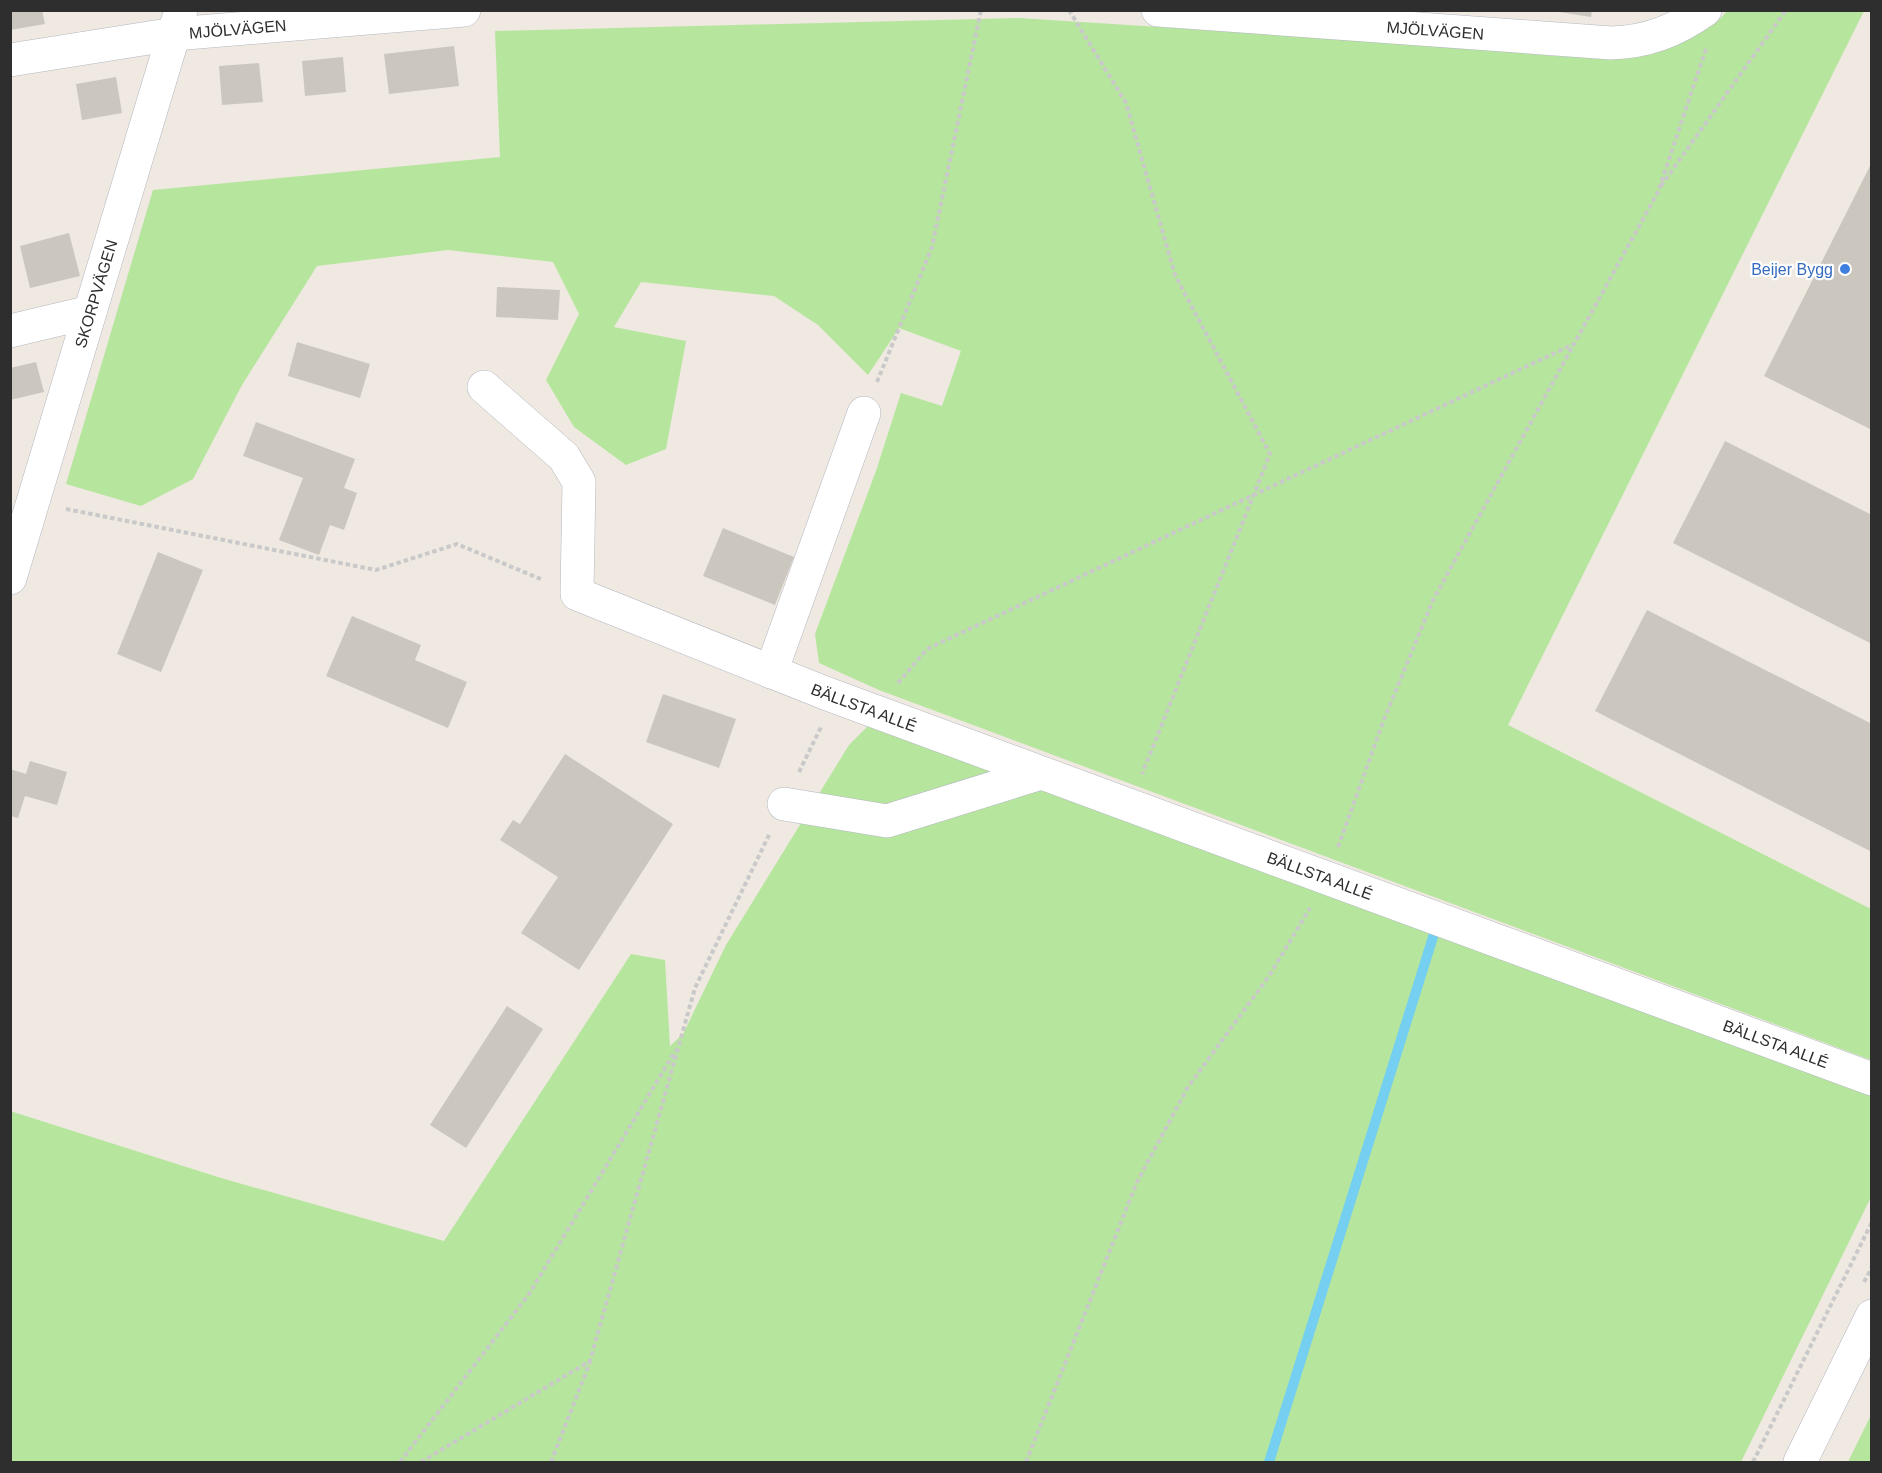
<svg xmlns="http://www.w3.org/2000/svg" width="1882" height="1473" font-family="Arial,sans-serif">
<style>
.green{fill:#b6e59e}
.lines{fill:none;stroke-linecap:round;stroke-linejoin:round}
.stream{stroke:#75cff0;stroke-width:10}
.building{fill:#cbc7bf}
.minor-casing{stroke:#b4b7c1;stroke-width:34}
.path{stroke:#c9c9c9;stroke-width:4;stroke-dasharray:4.5 3;stroke-linecap:butt}
.minor{stroke:#fff;stroke-width:33}
.shop-dot{fill:#3f7fe0;stroke:#fff;stroke-width:2}
.labels{text-anchor:middle;stroke-width:4.5;stroke-linejoin:round;paint-order:stroke}
.street-label{font-size:16px;fill:#2e2e2e;stroke:#fff}
.shop-label{font-size:16px;fill:#366cbe;stroke:#fff;text-anchor:end}
</style>
<rect width="100%" height="100%" fill="#efe9e1"/>
<g class="green">
<path d="M1727 11H1864L1508 725 1871 909V1060L879 690 819 663 815 634 876 471 901 393 942 406 961 351 899 328 868 375 818 325 774 296 641 282 614 327 686 341 666 449 626 465 574 427 546 380 579 314 553 262 448 250 317 266 242 385 193 479 141 506 66 484 153 190 500 157 495 31 1019 18 1442 45 1555 56 1623 58 1682 43 1717 22Z"/>
<path d="M871 723 911 729 1871 1096V1197L1741 1462H11L10 1111 221 1178 444 1241 631 954 665 960 670 1046 683 1034 726 945 849 745Z"/>
<path d="M1871 1415V1462H1848Z"/>
</g>
<g class="lines">
<path class="stream" d="M1269 1462 1438 921"/>
</g>
<g class="building">
<path d="M10 10H42L45 24 10 30Z"/>
<path d="M1546 10H1592L1591 17Z"/>
<path d="M454 46 459 86 389 94 384 54Z"/>
<path d="M343 57 346 92 305 96 302 61Z"/>
<path d="M259 63 263 102 222 105 219 66Z"/>
<path d="M116 77 122 113 82 120 76 84Z"/>
<path d="M1872 162V430L1764 376Z"/>
<path d="M69 233 80 276 30 288 20 246Z"/>
<path d="M497 287 560 290 558 320 496 317Z"/>
<path d="M297 342 370 364 360 398 288 376Z"/>
<path d="M36 362 44 392 10 400V368Z"/>
<path d="M256 422 355 459 344 488 357 493 344 530 330 525 319 555 279 540 303 478 243 456Z"/>
<path d="M1725 441 1872 515V644L1673 543Z"/>
<path d="M723 528 794 557 775 605 703 576Z"/>
<path d="M158 552 203 570 161 672 117 654Z"/>
<path d="M1647 610 1872 724V852L1595 711Z"/>
<path d="M352 616 421 645 415 660 467 682 448 728 326 676Z"/>
<path d="M663 694 736 719 719 768 646 742Z"/>
<path d="M565 754 673 824 579 970 521 933 558 877 500 840 513 820 520 824Z"/>
<path d="M30 761 67 772 57 805 25 796 18 818 10 816V769L26 774Z"/>
<path d="M507 1006 543 1029 466 1148 430 1125Z"/>
</g>
<g class="lines">
<defs>
<g id="minor">
<path id="s1" d="M1158 10 1611 43C1647 42 1675 31 1705 10"/>
<path id="s2" d="M10 60 174 34 464 10"/>
<path d="M10 331 90 312"/>
<path id="s3" d="M484 387 564 457 579 482 577 594 825 693 1872 1079"/>
<path id="s4" d="M10 578 181 10"/>
<path d="M771 672 864 413"/>
<path d="M784 804 887 821 1041 773"/>
<path d="M1800 1462 1872 1316"/>
</g>
</defs>
<use href="#minor" class="minor-casing"/>
<g class="path">
<path d="M1069 10 1126 103 1175 275 1270 454 1142 774"/>
<path d="M1661 186 1786 10"/>
<path d="M877 382 932 247 981 10"/>
<path d="M66 509 376 570 457 544 543 580"/>
<path d="M898 683 927 649 1574 344 1658 192 1706 49"/>
<path d="M799 772 821 727"/>
<path d="M1338 847 1383 722 1433 600 1574 344"/>
<path d="M1864 1282 1872 1267"/>
<path d="M400 1462 529 1294 676 1050"/>
<path d="M421 1462 590 1361 695 988 770 833"/>
<path d="M551 1462 590 1362"/>
<path d="M1026 1462 1137 1182 1188 1087 1269 976 1310 908"/>
<path d="M1753 1462 1872 1222"/>
</g>
<use href="#minor" class="minor"/>
</g>
<circle class="shop-dot" cx="1845" cy="269" r="6"/>
<g class="labels">
<g class="street-label">
<text dy="6" stroke="none"><textPath href="#s2" startOffset="230">MJÖLVÄGEN</textPath></text>
<text dy="6" stroke="none"><textPath href="#s1" startOffset="278">MJÖLVÄGEN</textPath></text>
<text dy="6" stroke="none"><textPath href="#s4" startOffset="297">SKORPVÄGEN</textPath></text>
<text dy="6" stroke="none"><textPath href="#s3" startOffset="556">BÄLLSTA ALLÉ</textPath></text>
<text dy="6" stroke="none"><textPath href="#s3" startOffset="1042">BÄLLSTA ALLÉ</textPath></text>
<text dy="6" stroke="none"><textPath href="#s3" startOffset="1528">BÄLLSTA ALLÉ</textPath></text>
</g>
<g class="shop-label">
<text x="1833" y="275">Beijer Bygg</text>
</g>
</g>
<rect width="1882" height="1473" fill="none" stroke="#2e2e2e" stroke-width="24"/>
</svg>
